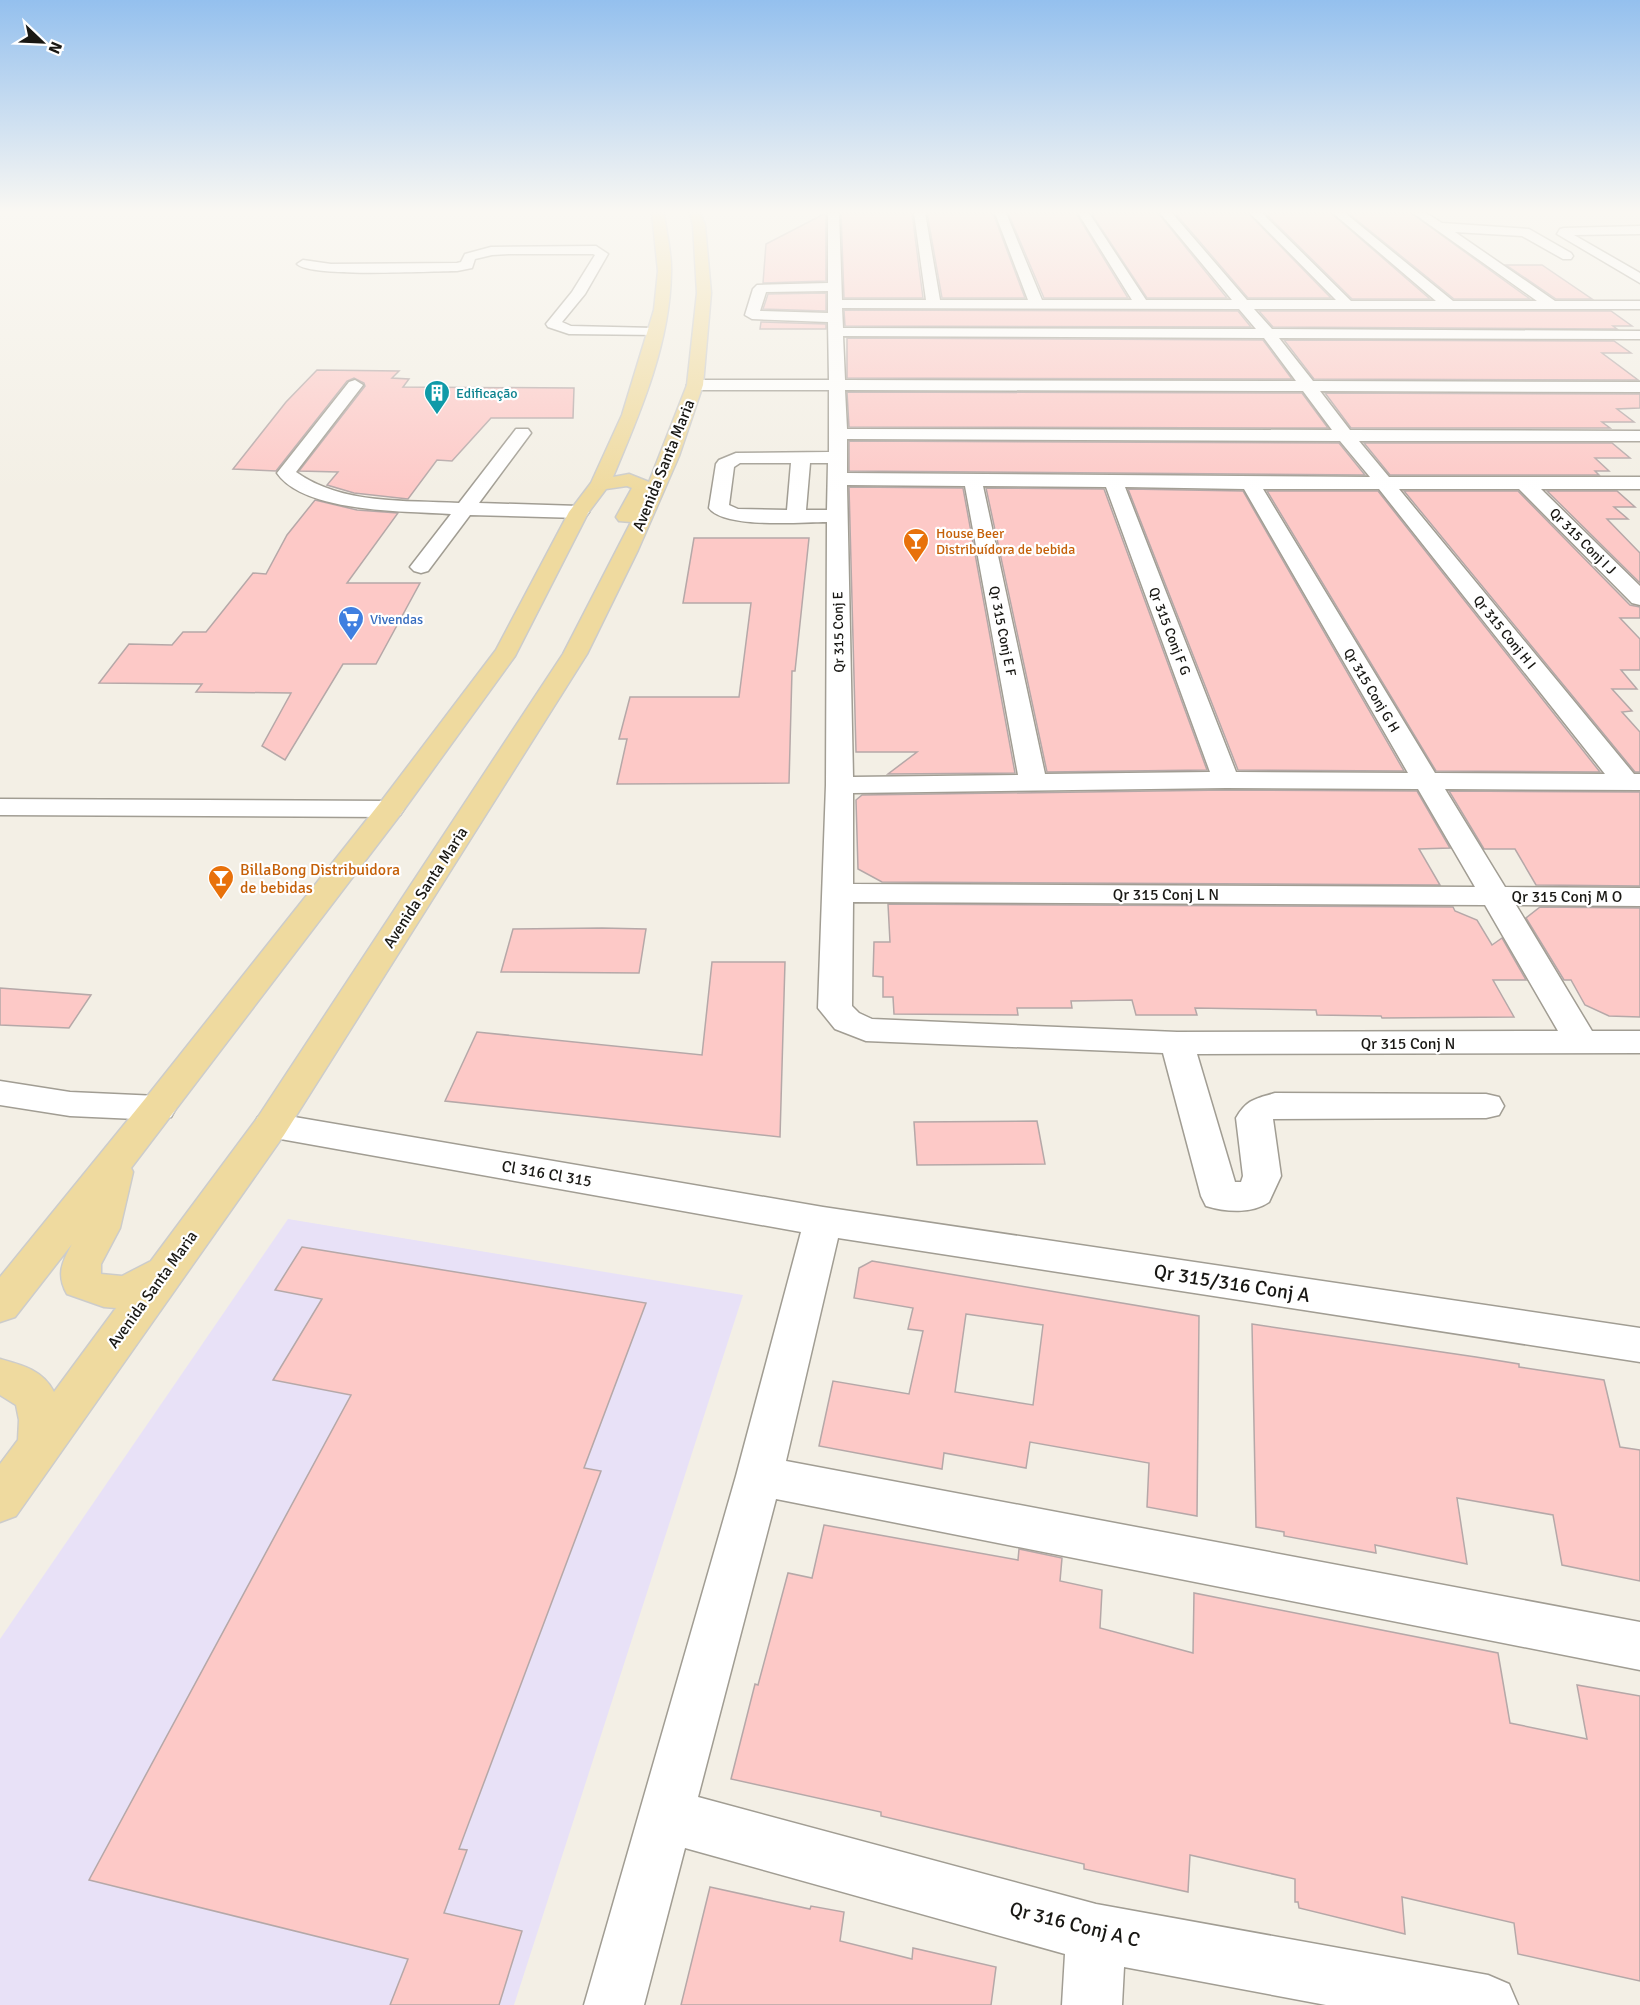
<svg xmlns="http://www.w3.org/2000/svg" width="1640" height="2005" font-family="Signika,sans-serif">
<style>
.education{fill:#e8e1f7}
.building{fill:#fdc9c7;stroke:#b5a8a8;stroke-width:1.5;fill-rule:evenodd}
.lines{fill:none;stroke-linecap:round;stroke-linejoin:round}
.minor-casing{stroke:#a19d93;stroke-width:3}
.major-casing{stroke:#cccccb;stroke-width:3}
.minor{fill:#fff;fill-rule:evenodd}
.major{fill:#efda9f;fill-rule:evenodd}
.labels{text-anchor:middle;stroke-width:4.5;stroke-linejoin:round;paint-order:stroke}
.far-culture-label{font-size:14px;fill:#0d838f;stroke:#fff;text-anchor:start}
.far-food-label{font-size:14px;fill:#c56008;stroke:#fff;text-anchor:start}
.far-street-label{font-size:14px;fill:#191814;stroke:#fff}
.far-shop-label{font-size:14px;fill:#366cbe;stroke:#fff;text-anchor:start}
.street-label{font-size:16px;fill:#191814;stroke:#fff}
.food-label{font-size:16px;fill:#c56008;stroke:#fff;text-anchor:start}
.near-street-label{font-size:20px;fill:#191814;stroke:#fff}
</style>
<rect width="100%" height="100%" fill="#f3efe5"/>
<path class="education" d="M288 1219 743 1295 514 2005H0V1639Z"/>
<g class="building">
<path d="M826 213V281L763 283 766 244Z"/>
<path d="M841 213H912L923 298H844Z"/>
<path d="M927 213H993L1025 298H942Z"/>
<path d="M1008 213H1076L1128 298H1044Z"/>
<path d="M1091 213H1158L1227 298H1147Z"/>
<path d="M1175 213H1248L1331 298H1248Z"/>
<path d="M1265 213H1331L1430 299H1352Z"/>
<path d="M1348 213H1411L1530 299H1454Z"/>
<path d="M1506 265H1542L1592 299H1556Z"/>
<path d="M826 293V311L763 309 768 294Z"/>
<path d="M844 310 1238 311 1251 327 845 326Z"/>
<path d="M1259 311H1611L1632 326H1613L1617 329 1273 327Z"/>
<path d="M761 322 826 324V329H760Z"/>
<path d="M847 338 1263 340 1292 379 847 378Z"/>
<path d="M1284 340 1614 341 1631 353H1602L1638 380 1314 379Z"/>
<path d="M317 370 399 371 392 378 409 379 403 387 574 388 573 418H491L452 461 437 460 408 499 354 493 327 485 338 472 299 471 365 386 364 383 354 378 347 381 276 471 233 469 286 402Z"/>
<path d="M847 392 1302 393 1328 428 849 427Z"/>
<path d="M1325 393 1640 394V408L1617 409 1634 422H1602L1610 428H1351Z"/>
<path d="M849 441 1339 443 1365 475 849 471Z"/>
<path d="M1364 443H1612L1630 458H1595L1609 471H1595L1599 475H1390Z"/>
<path d="M849 487 963 488 1015 773 888 774 917 752H856Z"/>
<path d="M986 488 1104 489 1207 770 1047 772Z"/>
<path d="M1128 489 1243 491 1404 771 1238 770Z"/>
<path d="M1267 491H1378L1600 772 1436 771Z"/>
<path d="M1404 491H1518L1630 605 1640 607V618H1620L1640 639V670H1621L1637 689H1612L1632 711 1622 712 1640 732V772H1635Z"/>
<path d="M1547 491H1617L1635 507H1614L1628 519H1607L1640 553V583Z"/>
<path d="M315 500 357 510 398 513 347 583H420L376 664H343L285 760 262 746 291 693 196 692 202 684 99 683 129 644 172 645 183 632H206L253 573 266 574 287 535Z"/>
<path d="M694 538H809L795 671H792L789 783 617 784 627 739H619L630 697H739L751 603H683Z"/>
<path d="M1226 790 1417 791 1450 848 1419 849 1440 885 882 882 858 869 856 800 862 795Z"/>
<path d="M1449 791 1640 792V886L1536 885 1515 849H1484Z"/>
<path d="M888 904 1453 907 1455 911 1477 920 1492 945 1502 938 1526 980H1493L1514 1017 1382 1018 1381 1016 1317 1015 1316 1010 1195 1008 1197 1015H1136L1132 1000 1071 1001 1072 1008H1017L1018 1015 894 1014 893 997H883V977L873 976 874 942H890Z"/>
<path d="M1540 907 1640 908V1017L1609 1016 1585 1005 1571 980H1564L1526 918Z"/>
<path d="M513 929 602 928 646 929 639 973 501 972Z"/>
<path d="M712 962H785L780 1137 445 1101 477 1032 702 1055Z"/>
<path d="M0 988 91 995 69 1028 0 1025Z"/>
<path d="M1037 1121 1045 1164 917 1165 914 1122Z"/>
<path d="M302 1247 646 1303 584 1468 601 1471 459 1849 467 1850 444 1913 522 1931 499 2005H390L408 1959 89 1880 351 1395 273 1380 322 1299 275 1290Z"/>
<path d="M872 1261 1199 1316 1197 1516 1147 1507 1149 1463 1030 1442 1026 1468 944 1453 942 1469 819 1446 833 1381 909 1394 923 1331 908 1329 913 1308 854 1298 859 1268ZM966 1314 1043 1325 1033 1405 955 1392Z"/>
<path d="M1252 1324 1476 1357 1519 1364V1367L1604 1380 1620 1447 1640 1450V1581L1562 1565 1553 1515 1457 1498 1467 1564 1375 1545 1376 1553 1284 1536V1532L1256 1527Z"/>
<path d="M824 1525 1018 1560 1019 1549 1062 1558 1060 1581 1102 1590 1100 1628 1193 1653 1194 1593 1498 1653 1510 1723 1587 1739 1577 1685 1640 1696V1981L1518 1954 1514 1923 1402 1897 1405 1934 1299 1908 1298 1902H1295V1879L1255 1870 1190 1855 1188 1892 1084 1869V1864L881 1816V1812L731 1779 755 1684 758 1685 788 1573 812 1578Z"/>
<path d="M710 1887 810 1909 811 1906 844 1912 840 1941 912 1959 913 1948 996 1967 991 2005H681Z"/>
</g>
<g class="lines">
<defs>
<g id="minor">
<path d="M828 213H839L842 300H926L914 213H925L940 300H1028L995 213H1006L1042 300H1132L1078 213H1089L1146 300H1232L1160 213H1172L1247 300H1336L1250 213H1262L1351 301H1436L1333 213H1345L1453 301H1537L1413 213H1426L1442 223 1529 229 1571 253 1573 256 1571 259H1563L1522 236 1455 232 1555 301H1640V309H1254L1272 329 1640 331V339L1279 338 1313 381 1640 382V392L1320 391 1350 430 1640 431V441H1359L1389 477H1640V489H1541L1640 586V605L1632 603 1519 489H1399L1634 774H1640V790L1445 789 1505 887 1640 888V906L1516 905 1592 1031H1640V1053L1197 1054 1235 1182H1241L1243 1176 1236 1118C1247 1099 1255 1099 1275 1093L1486 1094 1499 1097 1504 1106 1499 1115 1486 1118 1273 1119 1281 1176 1269 1202C1252 1214 1226 1212 1206 1206L1201 1196 1163 1053 866 1041 835 1029 818 1008 826 785 827 522C802 522 724 529 709 508L716 464 719 460 736 453 829 452V390H695L687 385 695 380H829L828 322 752 319 745 315 753 289 757 285 828 283ZM828 291V313L760 311 766 292ZM842 308 1239 309 1256 329 843 328ZM843 336 1264 338 1296 381 845 380ZM845 390 1303 391 1332 430 847 429ZM847 439 1340 441 1370 477 847 473ZM740 463H791L787 510 738 509 729 505 734 467ZM810 463H828L827 510H806ZM847 485 965 486 1018 775 853 777ZM983 486 1106 487 1210 772 1045 774ZM1125 487 1244 489 1408 773 1236 772ZM1263 489H1379L1605 774 1435 773ZM1226 788 1418 789 1475 887 853 884V793ZM853 902 1485 905 1558 1031 1177 1032 872 1019 859 1013 852 1006Z"/>
<path d="M1640 226V234L1574 235 1640 273V283L1557 234 1560 229 1564 228Z"/>
<path d="M596 246 608 254 585 294 562 322 571 326 655 328 660 329 662 332 660 335 569 334 548 327 546 324 572 292 595 255 593 254H509L492 255 475 259 472 268 457 271C431 271 311 278 297 264L303 260 331 264 457 263 461 262 465 254 491 247Z"/>
<path d="M355 380 363 385 296 472C342 505 405 500 459 503L516 429H528L531 433 479 503 579 506 586 508 589 512 586 516 579 518 470 515 428 571 421 573 414 571 410 567 451 514C406 511 304 513 277 473L349 382Z"/>
<path d="M0 799 390 801 400 803 404 809 400 815 390 817 0 815Z"/>
<path d="M0 1081 70 1092 158 1096 171 1099 176 1108 171 1117 158 1120 70 1116 0 1105Z"/>
<path d="M271 1113 823 1207 1640 1328V1362L838 1238 786 1461 1640 1622V1670L776 1499 698 1797 1096 1904 1488 1975 1509 1984 1518 2005H1326L1124 1967 1122 2005H1062L1065 1954 685 1848 644 2005H584L736 1476 801 1232 258 1135 253 1126 258 1117Z"/>
</g>
<path id="major" d="M652 213H664C666 232 672 253 671 273 670 344 640 413 613 477L629 474 649 482 687 385 697 293 693 225 690 213H700L705 225 711 293 703 385 679 456 638 550 587 654 284 1135 16 1516 0 1522V1464L18 1440 19 1420 16 1405 0 1395V1359C22 1365 43 1370 54 1392L116 1308 104 1307 67 1294C56 1275 62 1262 72 1244L15 1317 0 1322V1277L145 1099 380 803 496 650 569 512 591 483 622 415 654 310 658 271ZM627 486 632 488 616 517 619 521 631 522 563 654 258 1117 151 1261 122 1276 101 1274V1264L120 1228 133 1172 131 1168 400 815 515 656 588 513 606 489Z"/>
</defs>
<use href="#minor" class="minor-casing"/>
<use href="#major" class="major-casing"/>
<use href="#minor" class="minor"/>
<use href="#major" class="major"/>
</g>
<linearGradient id="sky" x2="0" y2="1"><stop stop-color="#94c0ee"/><stop offset="0.43" stop-color="#faf8f3"/><stop offset="1" stop-color="#faf8f3" stop-opacity="0"/></linearGradient>
<rect width="1640" height="493" fill="url(#sky)"/>
<defs>
<symbol id="building-pin" viewBox="-11 -11 22 30"><path d="M0 17L-7.5 6A9.5 9.5 0 1 1 7.5 6Z" fill="#0f9aa8" stroke="#fff"/><path d="M-4-6H4V6H1V3H-1V6H-4ZM-2.5-4.3h1.7v1.8h-1.7ZM.8-4.3h1.7v1.8H.8ZM-2.5-1h1.7V.8h-1.7ZM.8-1h1.7V.8H.8Z" fill="#fff"/></symbol>
<symbol id="bar-pin" viewBox="-11 -11 22 30"><path d="M0 17L-7.5 6A9.5 9.5 0 1 1 7.5 6Z" fill="#e8710a" stroke="#fff"/><path d="M-6-5H6L.8 .8V4.5H3.5V6h-7V4.5H-.8V.8Z" fill="#fff"/></symbol>
<symbol id="supermarket-pin" viewBox="-11 -11 22 30"><path d="M0 17L-7.5 6A9.5 9.5 0 1 1 7.5 6Z" fill="#3f7fe0" stroke="#fff"/><path d="M-6-5.5h2.5l.6 2H6L4.5 2H-2.5L-4.4-4H-6ZM-1.5 3.2a1.3 1.3 0 1 0 .1 0ZM3 3.2a1.3 1.3 0 1 0 .1 0Z" fill="#fff"/></symbol>
</defs>
<g fill-rule="evenodd">
<use href="#building-pin" x="422" y="378" width="30" height="40"/>
<use href="#bar-pin" x="901" y="526" width="30" height="40"/>
<use href="#supermarket-pin" x="336" y="604" width="30" height="40"/>
<use href="#bar-pin" x="206" y="863" width="30" height="40"/>
</g>
<g class="labels">
<g class="far-culture-label">
<text x="456" y="398">Edificação</text>
</g>
<g class="far-food-label">
<text x="936" y="538">House Beer<tspan x="936" dy="16">Distribuídora de bebida</tspan></text>
</g>
<g class="far-street-label">
<text transform="translate(1583 541) rotate(45)" y="5">Qr 315 Conj I J</text>
<text transform="translate(1003 631) rotate(79)" y="5">Qr 315 Conj E F</text>
<text transform="translate(1170 631) rotate(69)" y="5">Qr 315 Conj F G</text>
<text transform="translate(838 632) rotate(-91)" y="5">Qr 315 Conj E</text>
<text transform="translate(1505 632) rotate(51)" y="5">Qr 315 Conj H I</text>
<text transform="translate(1372 690) rotate(59)" y="5">Qr 315 Conj G H</text>
</g>
<g class="far-shop-label">
<text x="370" y="624">Vivendas</text>
</g>
<g class="street-label">
<text transform="translate(663 465) rotate(-68)" y="6">Avenida Santa Maria</text>
<text transform="translate(425 887) rotate(-57)" y="6">Avenida Santa Maria</text>
<text x="1166" y="900">Qr 315 Conj L N</text>
<text x="1567" y="902">Qr 315 Conj M O</text>
<text x="1408" y="1049">Qr 315 Conj N</text>
<text transform="translate(547 1173) rotate(10)" y="6">Cl 316 Cl 315</text>
<text transform="translate(152 1289) rotate(-54)" y="6">Avenida Santa Maria</text>
</g>
<g class="food-label">
<text x="240" y="875">BillaBong Distribuidora<tspan x="240" dy="18">de bebidas</tspan></text>
</g>
<g class="near-street-label">
<text transform="translate(1232 1283) rotate(9)" y="7">Qr 315/316 Conj A</text>
<text transform="translate(1075 1924) rotate(14)" y="7">Qr 316 Conj A C</text>
</g>
</g>
<g transform="translate(42 42) rotate(113)" stroke="#ffffff" stroke-width="4.5" paint-order="stroke">
<path d="M0-4.5L10 22L0 15L-10 22Z" fill="#191814"/>
<text y="-9" font-size="16" font-weight="bold" text-anchor="middle" fill="#191814">N</text>
</g>
</svg>
